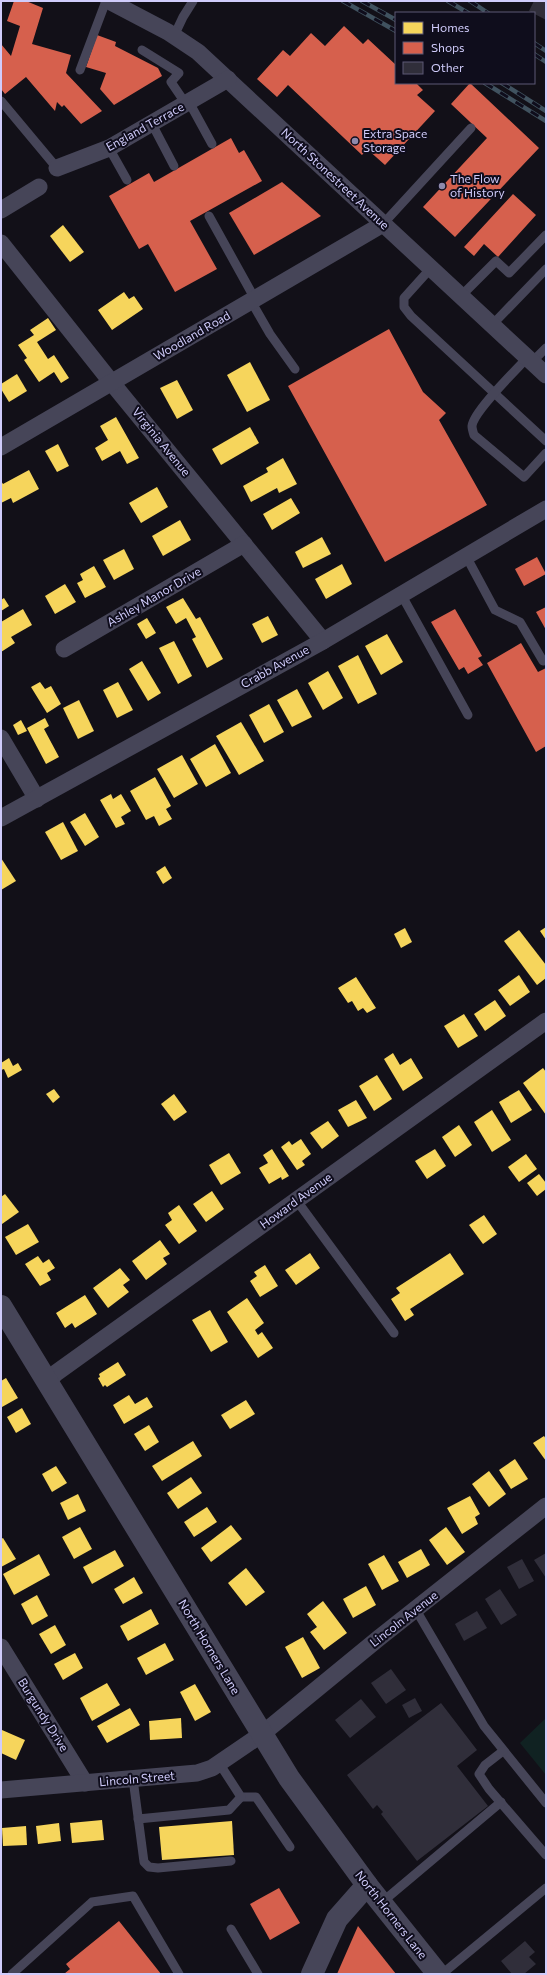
<svg xmlns="http://www.w3.org/2000/svg" width="547" height="1975" font-family="Commissioner,sans-serif">
<style>
.green{fill:#102222}
.homes{fill:#f6d55c}
.shops{fill:#d6604d}
.building{fill:#302e3a}
.lines{fill:none;stroke-linecap:round;stroke-linejoin:round}
.service{stroke:#464558;stroke-width:9}
.minor{stroke:#464558;stroke-width:17}
.tertiary{stroke:#464558;stroke-width:22}
.rail-casing{stroke:#40525f;stroke-width:4.5}
.rail{stroke:#0f0d1c;stroke-width:3;stroke-dasharray:9;stroke-linecap:butt}
.poi-dot{fill:#8e8aac;stroke:#0f0d1c;stroke-width:1.5}
.labels{text-anchor:middle;stroke-width:4;stroke-linejoin:round;paint-order:stroke}
.street-label{font-size:12px;fill:#d0ccfb;stroke:#0f0d1c}
.poi-label{font-size:12px;fill:#d0ccfb;stroke:#0f0d1c;text-anchor:start}
</style>
<rect width="100%" height="100%" fill="#121018"/>
<path class="green" d="M546 1718V1775L520 1743Z"/>
<g class="homes">
<path d="M63 225 84 252 70 262 50 236Z"/>
<path d="M124 292 129 299 134 296 143 309 112 330 98 310Z"/>
<path d="M48 318 56 330 37 342 48 359 54 355 69 378 61 383 54 372 39 382 24 360 27 358 18 345 34 335 30 330Z"/>
<path d="M250 362 270 400 247 412 227 375Z"/>
<path d="M17 374 27 391 9 402 1 389V384Z"/>
<path d="M177 380 193 410 177 419 160 388Z"/>
<path d="M116 417 139 458 127 464 120 451 102 461 95 448 108 440 100 426Z"/>
<path d="M250 427 259 443 221 465 212 449Z"/>
<path d="M58 444 69 466 57 472 45 451Z"/>
<path d="M283 458 297 484 279 493 277 488 251 502 243 486 268 472 266 468Z"/>
<path d="M29 470 39 489 13 503 11 498 1 503V481L3 484Z"/>
<path d="M157 487 168 507 141 523 129 503Z"/>
<path d="M291 498 300 513 272 530 263 514Z"/>
<path d="M180 520 191 540 163 556 152 536Z"/>
<path d="M322 537 331 554 303 568 295 552Z"/>
<path d="M124 549 134 569 114 580 103 560Z"/>
<path d="M342 564 352 584 326 599 315 579Z"/>
<path d="M94 566 106 587 85 598 77 583 83 580 80 574Z"/>
<path d="M65 584 76 602 55 614 45 596Z"/>
<path d="M4 598 9 606 1 611V600Z"/>
<path d="M183 598 196 619 200 617 223 659 207 668 192 639 196 637 186 618 176 624 166 607Z"/>
<path d="M23 609 32 625 11 637 15 643 1 652V622Z"/>
<path d="M268 616 278 635 262 643 252 624Z"/>
<path d="M147 618 156 633 146 639 137 624Z"/>
<path d="M387 634 403 662 381 675 365 646Z"/>
<path d="M174 641 192 676 178 684 159 648Z"/>
<path d="M358 655 377 694 358 704 338 666Z"/>
<path d="M142 661 161 693 148 701 129 669Z"/>
<path d="M328 671 343 698 323 710 308 683Z"/>
<path d="M40 682 45 689 51 686 61 704 47 713 31 687Z"/>
<path d="M118 682 133 710 117 718 103 690Z"/>
<path d="M297 689 312 717 292 727 277 700Z"/>
<path d="M79 700 94 731 78 739 63 708Z"/>
<path d="M269 704 284 732 264 743 249 715Z"/>
<path d="M45 718 49 726 44 729 59 757 46 764 27 728Z"/>
<path d="M21 720 27 731 18 735 13 725Z"/>
<path d="M241 722 264 761 239 775 216 736Z"/>
<path d="M215 744 231 773 206 787 190 759Z"/>
<path d="M182 755 198 784 174 798 157 769Z"/>
<path d="M155 777 171 806 166 809 172 819 159 826 154 816 146 820 130 791Z"/>
<path d="M111 794 113 799 121 794 131 811 121 817 125 824 116 828 100 800Z"/>
<path d="M85 813 99 837 85 846 70 822Z"/>
<path d="M63 822 78 851 61 860 45 832Z"/>
<path d="M1 858 16 881 1 890Z"/>
<path d="M165 866 172 878 163 884 156 872Z"/>
<path d="M546 927V940L540 931Z"/>
<path d="M405 928 412 942 401 948 394 934Z"/>
<path d="M519 930 546 965V978L537 985 504 941Z"/>
<path d="M519 975 530 992 510 1006 498 990Z"/>
<path d="M356 977 376 1008 367 1013 363 1008 358 1011 352 1001 348 1003 338 988Z"/>
<path d="M495 1000 506 1016 485 1031 474 1014Z"/>
<path d="M464 1014 478 1036 458 1048 444 1026Z"/>
<path d="M393 1053 400 1065 411 1058 423 1078 403 1091 384 1059Z"/>
<path d="M9 1058 13 1066 18 1063 22 1070 8 1078 4 1069 1 1070V1063Z"/>
<path d="M543 1068 546 1072V1115L523 1083Z"/>
<path d="M377 1075 392 1099 374 1111 359 1086Z"/>
<path d="M54 1089 60 1097 53 1103 46 1094Z"/>
<path d="M519 1090 532 1110 511 1123 499 1102Z"/>
<path d="M174 1094 187 1112 174 1121 161 1104Z"/>
<path d="M356 1100 367 1118 348 1127 338 1110Z"/>
<path d="M492 1110 511 1140 492 1152 474 1122Z"/>
<path d="M328 1121 339 1136 322 1149 310 1133Z"/>
<path d="M459 1125 472 1145 455 1157 442 1137Z"/>
<path d="M301 1139 311 1154 302 1161 305 1165 297 1170 281 1147 289 1141 292 1145Z"/>
<path d="M272 1149 289 1176 282 1180 281 1177 269 1184 259 1168 268 1163 263 1155Z"/>
<path d="M435 1149 446 1166 427 1179 415 1161Z"/>
<path d="M229 1153 241 1173 221 1185 209 1165Z"/>
<path d="M526 1154 537 1169 519 1182 508 1167Z"/>
<path d="M539 1174 546 1183V1189L537 1196 527 1183Z"/>
<path d="M212 1191 224 1209 206 1222 193 1204Z"/>
<path d="M5 1194 19 1212 2 1224 1 1197Z"/>
<path d="M179 1205 197 1231 179 1244 165 1225 172 1220 168 1213Z"/>
<path d="M484 1215 497 1234 483 1244 469 1225Z"/>
<path d="M28 1224 39 1242 16 1255 5 1237Z"/>
<path d="M160 1240 170 1254 163 1258 167 1264 146 1280 132 1261Z"/>
<path d="M310 1253 320 1268 296 1285 285 1270Z"/>
<path d="M450 1253 464 1274 410 1309 414 1315 405 1321 391 1299 400 1293 396 1288Z"/>
<path d="M38 1256 43 1263 49 1259 55 1268 47 1273 51 1280 40 1286 25 1264Z"/>
<path d="M265 1265 278 1286 260 1297 250 1281 257 1276 254 1272Z"/>
<path d="M120 1268 130 1280 123 1285 129 1292 108 1308 93 1288Z"/>
<path d="M85 1295 97 1314 75 1328 72 1323 65 1328 56 1313Z"/>
<path d="M247 1298 264 1323 255 1330 258 1335 262 1332 273 1348 258 1358 227 1312Z"/>
<path d="M210 1310 228 1342 211 1352 192 1320Z"/>
<path d="M118 1362 126 1375 107 1387 105 1385 103 1387 98 1378 100 1377 99 1374Z"/>
<path d="M6 1378 18 1398 2 1407 1 1381Z"/>
<path d="M129 1395 135 1404 147 1397 153 1407 124 1424 113 1405Z"/>
<path d="M246 1400 255 1414 230 1429 221 1415Z"/>
<path d="M22 1408 31 1424 16 1433 7 1417Z"/>
<path d="M149 1425 159 1442 145 1451 134 1434Z"/>
<path d="M544 1436 546 1439V1461L533 1443Z"/>
<path d="M193 1441 202 1456 162 1481 152 1466Z"/>
<path d="M515 1459 528 1479 511 1489 499 1470Z"/>
<path d="M56 1466 67 1483 52 1492 42 1474Z"/>
<path d="M489 1471 506 1494 489 1507 472 1484Z"/>
<path d="M191 1477 202 1493 178 1509 167 1493Z"/>
<path d="M78 1494 86 1511 68 1520 60 1503Z"/>
<path d="M470 1496 480 1514 475 1517 478 1524 462 1534 447 1508Z"/>
<path d="M207 1507 217 1522 194 1537 184 1522Z"/>
<path d="M231 1525 242 1539 211 1562 201 1548Z"/>
<path d="M80 1527 92 1549 74 1559 62 1537Z"/>
<path d="M446 1527 465 1552 447 1565 429 1540Z"/>
<path d="M3 1538 16 1559 1 1567V1539Z"/>
<path d="M421 1549 430 1565 407 1578 398 1562Z"/>
<path d="M115 1550 124 1566 92 1584 83 1567Z"/>
<path d="M39 1554 50 1575 14 1595 3 1574Z"/>
<path d="M384 1555 399 1581 382 1590 368 1564Z"/>
<path d="M246 1568 265 1592 246 1606 228 1583Z"/>
<path d="M134 1577 143 1593 123 1604 114 1589Z"/>
<path d="M366 1586 376 1605 353 1618 343 1599Z"/>
<path d="M37 1595 48 1616 32 1625 21 1604Z"/>
<path d="M323 1601 347 1633 324 1650 310 1632 317 1627 307 1614Z"/>
<path d="M151 1609 159 1624 128 1641 120 1626Z"/>
<path d="M55 1625 66 1645 51 1654 39 1634Z"/>
<path d="M303 1637 320 1668 302 1678 285 1647Z"/>
<path d="M165 1643 174 1660 146 1675 137 1658Z"/>
<path d="M75 1653 83 1668 63 1680 54 1664Z"/>
<path d="M107 1683 120 1705 92 1721 80 1698Z"/>
<path d="M195 1684 211 1712 195 1721 180 1692Z"/>
<path d="M130 1708 140 1725 107 1743 97 1726Z"/>
<path d="M181 1718 182 1738 150 1740 149 1721Z"/>
<path d="M2 1730 25 1740 16 1760 1 1753Z"/>
<path d="M102 1820 104 1840 72 1843 70 1823Z"/>
<path d="M232 1821 234 1855 162 1860 159 1827Z"/>
<path d="M59 1823 61 1841 38 1844 36 1826Z"/>
<path d="M26 1826 27 1845 3 1846 2 1828Z"/>
</g>
<g class="shops">
<path d="M14 1H26L43 8 32 44 71 55 66 73 102 111 81 124 64 105 62 107 57 102 55 111 26 77 5 94 1 89V44L11 56 20 26 7 21Z"/>
<path d="M344 26 363 44 368 39 396 65V83H416L423 90 417 95 435 111 385 165 367 149 362 155 288 85 277 97 257 79 283 50 290 56 311 33 325 46Z"/>
<path d="M97 35 116 42 115 46 158 68 162 76 114 105 100 89 106 73 86 67Z"/>
<path d="M470 83 539 148 455 237 423 207 487 138 451 104Z"/>
<path d="M231 138 239 153 244 150 262 181 190 221 217 269 175 292 148 244 139 249 109 196 149 173 154 182Z"/>
<path d="M282 182 321 216 254 255 229 213Z"/>
<path d="M513 194 536 215 498 257 484 244 474 256 464 247Z"/>
<path d="M389 329 423 392 446 413 439 420 487 505 385 562 288 386Z"/>
<path d="M537 557 546 574 524 586 515 569Z"/>
<path d="M546 607V630L536 612Z"/>
<path d="M455 609 482 656 478 658 483 665 468 674 464 667 459 670 431 622Z"/>
<path d="M521 643 538 672 546 668V746L536 752 487 663Z"/>
<path d="M279 1888 300 1923 270 1940 250 1904Z"/>
<path d="M119 1921 161 1974H64L70 1969 66 1964Z"/>
<path d="M358 1926 396 1974H337Z"/>
</g>
<g class="building">
<path d="M534 1H546V20L529 11Z"/>
<path d="M546 1553V1578L534 1560Z"/>
<path d="M522 1559 534 1581 519 1589 507 1567Z"/>
<path d="M500 1589 517 1615 501 1625 485 1599Z"/>
<path d="M477 1611 487 1628 464 1641 455 1624Z"/>
<path d="M391 1669 406 1690 386 1704 371 1683Z"/>
<path d="M415 1698 422 1711 409 1718 402 1705Z"/>
<path d="M361 1699 376 1717 350 1738 335 1720Z"/>
<path d="M441 1703 477 1750 457 1766 488 1806 417 1861 381 1814 383 1812 377 1805 373 1809 347 1775Z"/>
<path d="M525 1941 535 1952 529 1957 536 1964 524 1974H512L501 1961Z"/>
</g>
<g class="lines">
<g class="service">
<path d="M174 36 183 17 193 1"/>
<path d="M142 50 179 73 171 82 186 104"/>
<path d="M80 70 106 1"/>
<path d="M1 101 57 168"/>
<path d="M189 102 212 144"/>
<path d="M152 124 174 166"/>
<path d="M109 148 127 180"/>
<path d="M209 216 255 299"/>
<path d="M383 224 471 128"/>
<path d="M431 268 404 298V307L411 316 546 441"/>
<path d="M461 296 496 261 509 273 546 235"/>
<path d="M251 301 270 334 295 369"/>
<path d="M492 325 546 269"/>
<path d="M527 358C516 370 473 412 472 426 472 428 473 432 474 435L524 477 546 453"/>
<path d="M532 362 546 348"/>
<path d="M466 556 495 610 520 622 543 661"/>
<path d="M401 594 468 715"/>
<path d="M297 1201 394 1333"/>
<path d="M416 1610 484 1726 546 1803"/>
<path d="M503 1751 485 1765 479 1774 489 1789 546 1855"/>
<path d="M219 1763 241 1797H256L290 1847"/>
<path d="M133 1779 144 1862 149 1867 158 1868 231 1861"/>
<path d="M138 1819 229 1810 241 1797"/>
<path d="M381 1903 501 1802"/>
<path d="M231 1929 258 1974"/>
<path d="M12 1974 92 1902 133 1896 179 1974"/>
<path d="M442 1974 546 1888"/>
</g>
<g class="minor">
<path d="M109 1 168 32 198 52 546 375"/>
<path d="M57 168 109 148 228 79"/>
<path d="M1 210 39 187"/>
<path d="M1 243 112 383 323 641"/>
<path d="M1 447 383 224"/>
<path d="M64 649 244 544"/>
<path d="M1 738 37 799"/>
<path d="M1 818 323 641 546 509"/>
<path d="M47 1382 56 1373 546 1021"/>
<path d="M1 1647 85 1783"/>
<path d="M1 1790 197 1773 212 1768 262 1734 379 1638 546 1506"/>
</g>
<g class="tertiary">
<path d="M1 1306 289 1778 367 1885 438 1974"/>
<path d="M312 1974 337 1919 367 1885"/>
</g>
<defs>
<g id="rail">
<path d="M343 1 396 31"/>
<path d="M362 1 396 20"/>
<path d="M448 1 468 13"/>
<path d="M470 1 488 13"/>
<path d="M534 43 546 51"/>
<path d="M534 54 546 62"/>
<path d="M485 83 546 121"/>
<path d="M502 83 546 111"/>
</g>
</defs>
<use href="#rail" class="rail-casing"/>
<use href="#rail" class="rail"/>
</g>
<g class="poi-dot">
<circle cx="355" cy="141" r="4"/>
<circle cx="442" cy="186" r="4"/>
</g>
<g class="labels">
<g class="street-label">
<text transform="translate(145 127) rotate(-29)" y="4">England Terrace</text>
<text transform="translate(335 179) rotate(43)" y="4">North Stonestreet Avenue</text>
<text transform="translate(192 336) rotate(-30)" y="4">Woodland Road</text>
<text transform="translate(161 442) rotate(51)" y="4">Virginia Avenue</text>
<text transform="translate(154 597) rotate(-30)" y="4">Ashley Manor Drive</text>
<text transform="translate(275 667) rotate(-29)" y="4">Crabb Avenue</text>
<text transform="translate(296 1201) rotate(-36)" y="4">Howard Avenue</text>
<text transform="translate(404 1619) rotate(-38)" y="4">Lincoln Avenue</text>
<text transform="translate(209 1647) rotate(59)" y="4">North Horners Lane</text>
<text transform="translate(43 1715) rotate(58)" y="4">Burgundy Drive</text>
<text transform="translate(137 1779) rotate(-5)" y="4">Lincoln Street</text>
<text transform="translate(391 1915) rotate(52)" y="4">North Horners Lane</text>
</g>
<g class="poi-label">
<text x="363" y="138">Extra Space<tspan x="363" dy="14">Storage</tspan></text>
<text x="450" y="183">The Flow<tspan x="450" dy="14">of History</tspan></text>
</g>
</g>
<rect width="547" height="1975" fill="none" stroke="#d0ccfb" stroke-width="4"/>
<rect x="395" y="12" width="140" height="72" fill="#0f0d1c" stroke="#5c5975"/>
<rect x="403" y="22" width="20" height="12" fill="#f6d55c" stroke="#5c5975"/>
<text x="431" y="32" font-size="12" fill="#d0ccfb">Homes</text>
<rect x="403" y="42" width="20" height="12" fill="#d6604d" stroke="#5c5975"/>
<text x="431" y="52" font-size="12" fill="#d0ccfb">Shops</text>
<rect x="403" y="62" width="20" height="12" fill="#302e3a" stroke="#5c5975"/>
<text x="431" y="72" font-size="12" fill="#d0ccfb">Other</text>
</svg>
